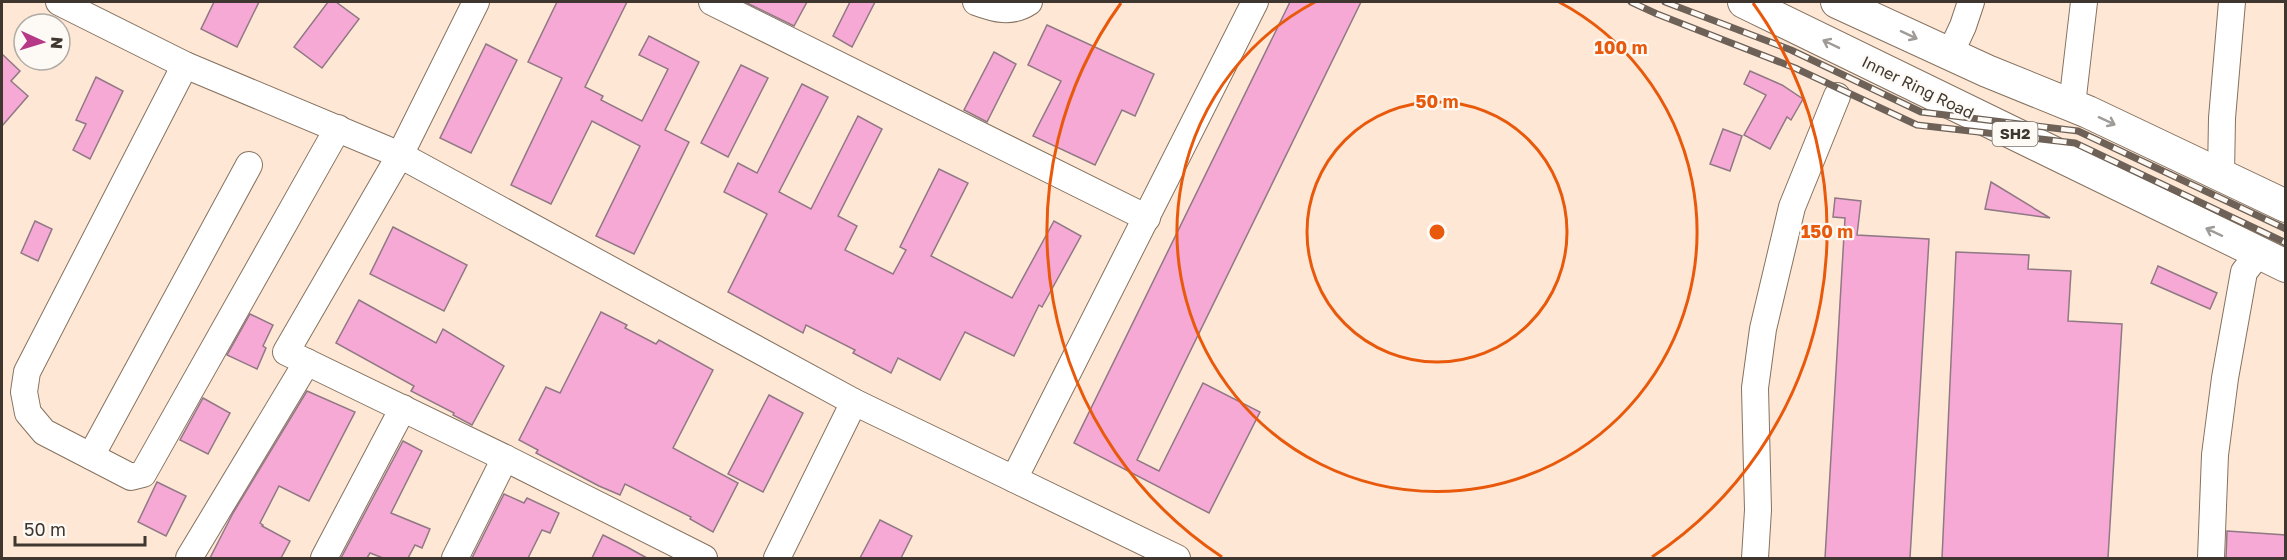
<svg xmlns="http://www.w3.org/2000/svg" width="2287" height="560" font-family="'Golos Text',sans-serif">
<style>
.building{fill:#f5a9d4;stroke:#907885;stroke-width:1.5}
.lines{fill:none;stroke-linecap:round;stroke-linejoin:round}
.minor-casing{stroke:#857260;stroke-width:28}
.major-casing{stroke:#857260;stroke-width:34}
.minor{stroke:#fff;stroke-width:26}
.major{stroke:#fff;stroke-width:32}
.rail-casing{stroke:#6e6258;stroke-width:7}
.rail{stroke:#fdf9f5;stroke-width:4.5;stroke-dasharray:14;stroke-linecap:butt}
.oneway{stroke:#9f9b97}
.ring{fill:none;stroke:#e8590c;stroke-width:3}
.labels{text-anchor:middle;stroke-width:4.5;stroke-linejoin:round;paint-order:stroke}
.shield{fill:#fdf9f5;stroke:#78716a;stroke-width:1.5}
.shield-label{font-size:15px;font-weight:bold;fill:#3f372f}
.street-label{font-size:16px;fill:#3f372f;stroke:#fdf9f5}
.centre{fill:#e8590c;stroke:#fdf9f5;stroke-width:3}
.ring-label{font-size:18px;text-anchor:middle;font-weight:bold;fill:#e8590c;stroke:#fdf9f5;stroke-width:4.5;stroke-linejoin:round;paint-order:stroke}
</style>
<rect width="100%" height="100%" fill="#fee8d5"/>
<g class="building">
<path d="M214 2H259L237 47 201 29Z"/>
<path d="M328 2H336L359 19 322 68 294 47Z"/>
<path d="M557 2H627L585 87 603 96 601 100 642 121 668 69 639 55 649 36 699 62 665 130 689 142 634 254 596 236 640 146 592 121 551 204 511 185 562 78 528 62Z"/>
<path d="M745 2H807L794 26Z"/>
<path d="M850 2H875L852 47 833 36Z"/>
<path d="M1290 2H1361L1137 460 1159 471 1203 383 1260 412 1209 513 1074 443Z"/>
<path d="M1047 25 1154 74 1135 116 1122 110 1095 165 1033 136 1061 81 1028 65Z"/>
<path d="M486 44 517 60 471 153 440 138Z"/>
<path d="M994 52 1016 64 987 122 964 110Z"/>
<path d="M2 54 20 71 11 81 28 96 2 126Z"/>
<path d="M741 65 768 78 728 157 701 143Z"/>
<path d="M1750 71 1782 85 1803 99 1791 120 1787 117 1770 149 1744 135 1766 95 1744 84Z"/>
<path d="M96 77 123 91 90 159 73 150 86 124 76 120Z"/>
<path d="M802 84 828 97 779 192 811 209 858 116 882 129 838 216 857 226 845 250 893 274 906 250 900 247 939 169 968 183 931 256 1012 298 1054 221 1081 236 1042 307 1039 305 1014 356 965 332 940 380 898 358 891 373 853 353 855 350 806 325 803 333 728 292 767 214 724 192 738 163 757 173Z"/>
<path d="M1723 129 1742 136 1730 171 1710 164Z"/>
<path d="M1991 182 2050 218 1985 209Z"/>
<path d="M1835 198 1861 201 1857 235 1929 239 1910 558H1825L1845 218 1833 217Z"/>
<path d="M35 221 52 229 38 261 21 253Z"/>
<path d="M393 227 467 265 444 311 370 274Z"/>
<path d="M1956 252 2029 255 2028 269 2071 271 2068 321 2122 324 2108 558H1942Z"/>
<path d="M2158 266 2217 293 2210 309 2151 283Z"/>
<path d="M359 300 436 343 443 329 504 366 472 425 453 415 454 413 411 391 414 386 336 343Z"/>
<path d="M601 312 627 325 625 328 656 344 659 340 713 370 673 448 738 483 713 532 690 519 691 517 625 484 620 495 599 486 536 453 538 450 519 440 546 387 560 393Z"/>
<path d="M250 314 273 325 263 346 266 348 257 369 227 355Z"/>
<path d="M307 391 355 412 309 501 279 486 260 523 263 525 262 526 290 541 281 558H210L233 513Z"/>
<path d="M769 395 803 413 763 492 728 474Z"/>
<path d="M203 398 230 413 208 454 180 440Z"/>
<path d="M403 441 422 451 391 513 430 529 422 548 415 545 408 558H383L370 553 367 558H341Z"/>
<path d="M157 482 186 496 166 536 138 522Z"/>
<path d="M504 494 524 503 527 498 559 513 550 533 542 530 528 558H472Z"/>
<path d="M880 520 912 536 901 558H860Z"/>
<path d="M2227 531 2286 535V558H2226Z"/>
<path d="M603 535 627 547 647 558H592Z"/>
</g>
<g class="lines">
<defs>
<g id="minor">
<path d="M59 2 185 65 400 155 854 402 1014 479 1255 2"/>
<path d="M476 2 400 155 286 352 505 458 704 558"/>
<path d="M712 2 1147 218"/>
<path d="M976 2C995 9 1011 14 1029 2"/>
<path d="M1950 54 1963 26 1971 2"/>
<path d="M185 65 27 372 24 392 28 413 44 432 131 477 143 474 338 128"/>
<path d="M2072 105 2084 2"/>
<path d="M2221 175 2222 118 2232 2"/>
<path d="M91 456 249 165"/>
<path d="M1014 479 1177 558"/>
<path d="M189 558 307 362"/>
<path d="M324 558 403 408"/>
<path d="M455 558 505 458"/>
<path d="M777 558 854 402"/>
<path d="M1755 558 1758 510 1755 388 1763 329 1792 207 1837 96"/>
<path d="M2211 558 2215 455 2225 378 2244 272 2259 253"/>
</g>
<g id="major">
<path d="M1744 2 2286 266"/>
<path d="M1837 2 1987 71 2088 112 2286 206"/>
</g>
</defs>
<use href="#minor" class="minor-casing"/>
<use href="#major" class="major-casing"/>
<use href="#minor" class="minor"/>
<use href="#major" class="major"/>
<defs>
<g id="rail">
<path d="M1631 2 1657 14 1795 68 1917 125 2075 143 2286 243"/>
<path d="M1665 2 1791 50 1921 112 2078 131 2286 229"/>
</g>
</defs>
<use href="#rail" class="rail-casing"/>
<use href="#rail" class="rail"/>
</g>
<defs><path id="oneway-shaft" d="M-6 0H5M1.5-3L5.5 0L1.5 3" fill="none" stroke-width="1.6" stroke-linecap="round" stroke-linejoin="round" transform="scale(1.5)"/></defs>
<g class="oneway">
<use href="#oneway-shaft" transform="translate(1909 35) rotate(25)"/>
<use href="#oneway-shaft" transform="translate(1831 44) rotate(-154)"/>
<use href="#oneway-shaft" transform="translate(2107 121) rotate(25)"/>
<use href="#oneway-shaft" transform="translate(2214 232) rotate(-155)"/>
</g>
<g class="ring">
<circle cx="1437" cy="232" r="130"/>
<path d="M1559 2A260 260 0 1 1 1315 2"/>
<path d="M1222 557A390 390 0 0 1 1121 3M1753 3A390 390 0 0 1 1652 557"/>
</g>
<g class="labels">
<rect class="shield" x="1992.5" y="122" width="45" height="24" rx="4.5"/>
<g class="shield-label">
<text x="2015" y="139">SH2</text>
</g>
<g class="street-label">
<text transform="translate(1918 87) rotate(26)" y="6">Inner Ring Road</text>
</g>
</g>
<circle cx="1437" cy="232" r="9" class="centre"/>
<g class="ring-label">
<text x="1621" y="54">100 m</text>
<text x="1437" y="108">50 m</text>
<text x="1827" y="238">150 m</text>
</g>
<rect width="2287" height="560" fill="none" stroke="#3f372f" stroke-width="6"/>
<g transform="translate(42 42) rotate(94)"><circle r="28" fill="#fdf9f5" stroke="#b1aba6" stroke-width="1.5"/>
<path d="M0-4.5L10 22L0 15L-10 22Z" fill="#b63988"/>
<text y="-9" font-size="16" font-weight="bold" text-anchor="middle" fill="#3f372f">N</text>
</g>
<path d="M15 536v9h130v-9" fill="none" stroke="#3f372f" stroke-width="3"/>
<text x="24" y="536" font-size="18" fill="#3f372f" stroke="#fdf9f5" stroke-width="4.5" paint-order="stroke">50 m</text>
</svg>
